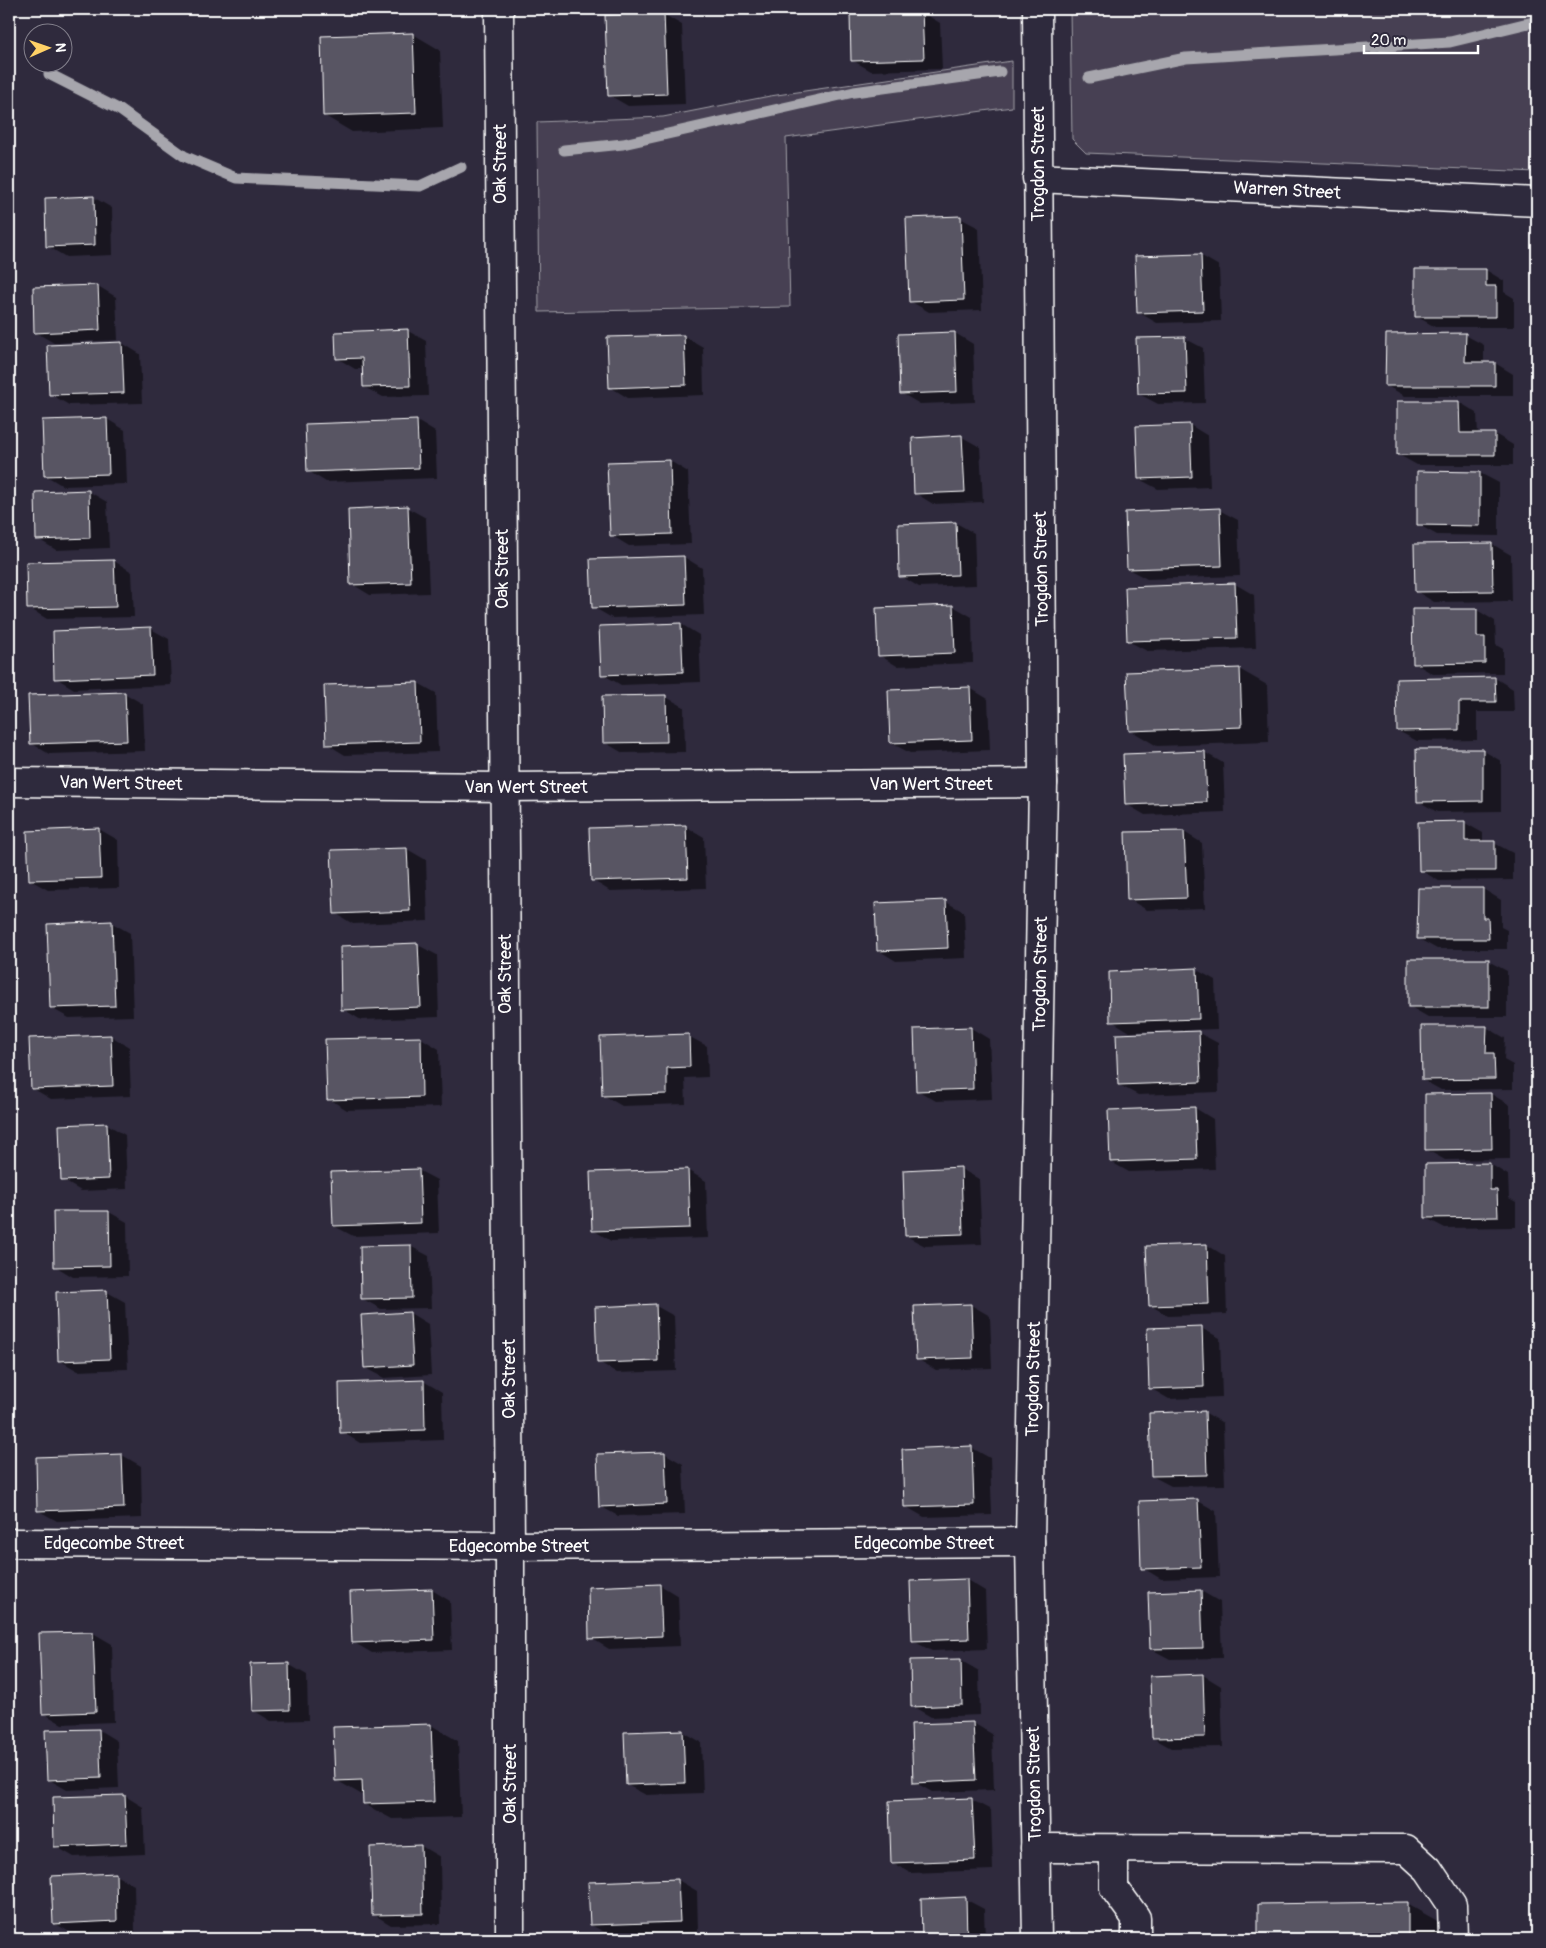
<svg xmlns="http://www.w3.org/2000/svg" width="1546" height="1948" font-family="Pangolin,sans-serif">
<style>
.green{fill:#464152;stroke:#a2a0a8}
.shadow{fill:#0007}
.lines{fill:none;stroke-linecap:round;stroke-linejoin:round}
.stream{stroke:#a7a6ad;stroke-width:11}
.building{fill:#595564;stroke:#fff}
.minor-casing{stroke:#fff;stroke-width:31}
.minor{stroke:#2f2a3d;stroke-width:28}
.labels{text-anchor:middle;stroke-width:4;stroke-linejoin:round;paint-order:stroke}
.street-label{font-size:18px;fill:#fff;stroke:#2f2a3d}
</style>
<rect width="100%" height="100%" fill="#2f2a3d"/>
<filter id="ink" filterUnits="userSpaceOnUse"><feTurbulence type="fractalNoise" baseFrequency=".02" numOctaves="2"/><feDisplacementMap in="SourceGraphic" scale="10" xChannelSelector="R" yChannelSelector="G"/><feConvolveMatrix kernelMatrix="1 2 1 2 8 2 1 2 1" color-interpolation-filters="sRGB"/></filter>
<g filter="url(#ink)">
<g class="green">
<path d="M1070 9H1537V172L1086 153 1072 139Z"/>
<path d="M1012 61V107L786 138 790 307 539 312 537 122 663 117 770 96Z"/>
</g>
<g class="shadow">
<path d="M922 12 940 23 942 69 871 71 852 60Z"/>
<path d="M663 14 682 25 685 104 628 106 609 95Z"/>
<path d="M413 34 440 50 443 128 352 132 325 116Z"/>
<path d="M93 197 112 208 113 255 66 257 47 246Z"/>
<path d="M960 218 979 228 982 310 929 312 910 301Z"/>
<path d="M1200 255 1219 266 1221 321 1157 323 1138 312Z"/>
<path d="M1486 270 1504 281V292L1514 298V327H1435L1416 316Z"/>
<path d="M98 286 116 297 118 340 54 343 35 332Z"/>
<path d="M408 331 426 341 428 396 383 397 364 387V369H355L337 358Z"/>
<path d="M955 333 973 344 975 402 920 404 901 393Z"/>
<path d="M1465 335 1484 345V363H1495L1513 374V396H1405L1387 386Z"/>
<path d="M684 336 703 347 704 395 628 398 610 387 608 338Z"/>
<path d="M1184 338 1203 348 1205 403 1158 404 1139 394Z"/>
<path d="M122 343 140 354 142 403 69 405 50 394Z"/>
<path d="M1459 402 1477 413 1478 435 1495 434 1513 445V465H1417L1399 455Z"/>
<path d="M107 419 125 430 127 484 63 486 45 475Z"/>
<path d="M417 421 435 432 437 478 326 482 308 471Z"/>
<path d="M1190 425 1208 436 1210 487 1158 489 1139 479Z"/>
<path d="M962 437 980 447 983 502 933 504 915 493Z"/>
<path d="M670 461 688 472 691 544 629 546 611 535Z"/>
<path d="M1419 472 1480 473 1499 483V536L1437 535 1419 525Z"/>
<path d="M88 491 107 502 109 548 56 550 38 539Z"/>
<path d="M408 508 426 518 429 593 370 595 352 584Z"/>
<path d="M1219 510 1238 520 1240 576 1147 579 1128 569Z"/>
<path d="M956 523 974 533 976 585 919 587 901 576Z"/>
<path d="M1492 544 1511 555 1512 601 1434 602 1416 591V545Z"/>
<path d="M684 557 702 568 704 615 612 618 593 607Z"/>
<path d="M114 561 132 572 134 617 47 619 29 608Z"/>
<path d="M1235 584 1254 595 1256 648 1147 651 1128 641 1127 588Z"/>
<path d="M953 606 972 617 973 663 897 666 879 655 877 609Z"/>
<path d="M1477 610 1495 621 1496 645 1503 649V673L1433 674 1414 663Z"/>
<path d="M681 624 699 635 701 682 621 685 602 674Z"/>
<path d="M151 629 169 639 171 685 74 689 56 678Z"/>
<path d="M1239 669 1267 685 1269 742 1157 746 1130 730Z"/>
<path d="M1495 678 1513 689 1514 712H1477V740L1417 741 1398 731Z"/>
<path d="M418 683 436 693 438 752 345 755 327 744Z"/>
<path d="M970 688 988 699 990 750 910 753 891 743Z"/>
<path d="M124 693 143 704 145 751 49 754 31 743Z"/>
<path d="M666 697 684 707 685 752 623 753 604 742Z"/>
<path d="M1482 750 1501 761V811L1437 812 1418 801Z"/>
<path d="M1204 752 1223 763 1225 812 1145 815 1126 804Z"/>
<path d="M1465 823 1483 833V843H1494L1513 853V880L1439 881 1420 870Z"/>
<path d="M685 826 704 837 706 888 610 891 592 880Z"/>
<path d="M99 829 118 840 119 888 48 890 30 880Z"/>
<path d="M1184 832 1202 843 1205 908 1147 910 1128 899Z"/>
<path d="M407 849 426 860 428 921 353 924 335 913 333 852Z"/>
<path d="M1483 889 1501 900V927L1507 930V949H1437L1419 939Z"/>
<path d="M946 902 964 912 966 958 896 961 878 950Z"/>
<path d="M112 923 130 933 133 1016 69 1018 51 1008Z"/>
<path d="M418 945 437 955 439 1017 361 1020 343 1009Z"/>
<path d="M1488 961 1507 971V1017H1428L1409 1006Z"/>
<path d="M1197 970 1215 980 1217 1029 1130 1032 1112 1021Z"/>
<path d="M1486 1027 1505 1038 1504 1060 1513 1065V1089L1441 1090 1423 1080Z"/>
<path d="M971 1028 989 1039 992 1099 936 1101 917 1090Z"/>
<path d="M1199 1033 1218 1043 1219 1092 1138 1095 1119 1085 1118 1035Z"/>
<path d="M111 1036 129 1047 131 1096 51 1099 32 1088Z"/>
<path d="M688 1036 707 1046 708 1077 685 1078 686 1104 622 1106 603 1095Z"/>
<path d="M421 1038 439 1049 441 1107 347 1110 329 1099Z"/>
<path d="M1491 1094 1510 1105V1159L1445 1160 1427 1150 1426 1095Z"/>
<path d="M1195 1108 1213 1119 1215 1169 1129 1172 1111 1162Z"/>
<path d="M107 1124 125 1135 127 1189 81 1191 62 1180Z"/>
<path d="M1490 1164 1508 1175 1509 1198 1516 1202V1227L1445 1228 1426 1218Z"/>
<path d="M961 1169 979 1179 982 1244 925 1246 906 1236Z"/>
<path d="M418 1170 437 1180 439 1233 353 1236 334 1226Z"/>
<path d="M687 1170 706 1181 708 1238 611 1241 593 1230Z"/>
<path d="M109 1212 127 1222 128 1276 73 1277 55 1266Z"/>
<path d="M1207 1245 1225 1256 1227 1314 1168 1316 1150 1305Z"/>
<path d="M410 1246 429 1256 431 1308 381 1309 363 1299Z"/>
<path d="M107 1292 125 1302 128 1369 78 1371 59 1360Z"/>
<path d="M971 1305 990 1316 992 1368 936 1370 917 1359 916 1307Z"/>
<path d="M656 1306 674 1316 676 1371 617 1373 599 1362Z"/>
<path d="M410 1313 428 1324 431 1375 384 1378 365 1368Z"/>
<path d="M1201 1328 1220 1338 1222 1397 1169 1399 1150 1388Z"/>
<path d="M423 1381 442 1392 443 1440 360 1443 342 1432Z"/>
<path d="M1204 1412 1223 1423 1225 1485 1171 1486 1152 1476Z"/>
<path d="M972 1448 990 1458 992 1515 924 1517 905 1506Z"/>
<path d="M664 1453 683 1464 685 1514 618 1516 600 1506Z"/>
<path d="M122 1455 141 1466 142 1518 57 1521 39 1511 37 1458Z"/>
<path d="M1198 1501 1216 1511 1219 1577 1161 1579 1143 1568Z"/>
<path d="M967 1580 985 1591 987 1649 932 1651 913 1641Z"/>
<path d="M660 1585 678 1596 680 1646 609 1649 591 1638Z"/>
<path d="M432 1590 450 1601 452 1650 372 1653 353 1642Z"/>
<path d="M1201 1591 1220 1602 1222 1658 1170 1659 1151 1649Z"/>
<path d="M93 1633 112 1644 114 1722 62 1724 43 1713 40 1635Z"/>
<path d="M960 1660 979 1671 980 1715 931 1717 912 1706Z"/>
<path d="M288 1664 307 1675 308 1720 271 1721 253 1710Z"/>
<path d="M1203 1675 1221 1686 1223 1747 1171 1748 1153 1738Z"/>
<path d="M973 1723 992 1734 994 1790 932 1792 914 1782 912 1726Z"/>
<path d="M431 1725 458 1741 461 1817 392 1819 364 1804V1796L336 1780Z"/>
<path d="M99 1730 117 1741 119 1788 67 1790 48 1779Z"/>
<path d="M682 1731 701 1742 703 1793 646 1795 627 1785Z"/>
<path d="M125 1796 143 1807 145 1854 74 1857 55 1846Z"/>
<path d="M972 1800 991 1810 993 1870 911 1873 892 1862Z"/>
<path d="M421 1846 440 1857 441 1924 391 1925 373 1914 371 1848Z"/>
<path d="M115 1875 134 1885 135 1931 73 1934 54 1923Z"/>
<path d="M678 1880 697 1891 698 1932 610 1935 591 1925 590 1883Z"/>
<path d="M965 1899 984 1909 985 1939H924L922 1900Z"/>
<path d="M1407 1904 1443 1924V1939H1259V1905Z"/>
</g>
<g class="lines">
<g class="stream">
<path d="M49 74 120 110 184 156 236 178 420 186 461 167"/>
<path d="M1089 78 1186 58 1450 42 1537 21"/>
<path d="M564 150 623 144 854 92 1000 72"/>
</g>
</g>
<g class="building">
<path d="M922 11 924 59 851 61 850 13Z"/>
<path d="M664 13 667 94 608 96 605 15Z"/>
<path d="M413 33 416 113 323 116 321 36Z"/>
<path d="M94 196 95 245 46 247 45 198Z"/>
<path d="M961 216 964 300 909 302 906 218Z"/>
<path d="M1201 254 1203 311 1137 313 1135 256Z"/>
<path d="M1415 269H1486V286H1496V317H1415Z"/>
<path d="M98 285 100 330 34 333 33 287Z"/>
<path d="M408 329 410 386 363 387 362 358 336 359 335 332Z"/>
<path d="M955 332 957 392 900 394 898 334Z"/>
<path d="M1466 333 1465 362H1495V386H1385L1386 334Z"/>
<path d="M684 335 686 385 609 388 607 337Z"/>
<path d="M1185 337 1187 393 1138 394 1136 338Z"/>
<path d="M122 342 124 393 49 395 47 345Z"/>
<path d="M1397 401H1459L1460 433H1495V455H1397Z"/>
<path d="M107 418 109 474 44 476 42 420Z"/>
<path d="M417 420 419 468 307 472 305 424Z"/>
<path d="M1190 424 1192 477 1138 479 1136 426Z"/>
<path d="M962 435 965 492 914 494 912 438Z"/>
<path d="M670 460 672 534 610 536 607 462Z"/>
<path d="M1417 471 1480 472V526L1417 525Z"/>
<path d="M89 490 90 538 36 540 35 492Z"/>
<path d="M408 506 411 583 350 585 348 509Z"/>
<path d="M1220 508 1222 566 1127 569 1125 512Z"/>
<path d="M956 522 958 575 899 577 898 524Z"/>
<path d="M1492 543 1493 591 1415 592 1414 544Z"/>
<path d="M684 556 686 605 592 608 590 559Z"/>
<path d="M114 560 116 607 27 609 26 562Z"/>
<path d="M1235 583 1237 638 1127 641 1125 587Z"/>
<path d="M953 605 955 653 878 656 876 608Z"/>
<path d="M1412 609H1477V637H1485V663L1413 664Z"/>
<path d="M681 623 683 672 601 675 599 626Z"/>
<path d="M151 627 153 675 54 679 53 631Z"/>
<path d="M1240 668 1242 727 1129 731 1126 672Z"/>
<path d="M1495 677 1496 702H1459V730L1397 731 1396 679Z"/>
<path d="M418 682 420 742 326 745 324 685Z"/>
<path d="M970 687 972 740 890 743 888 690Z"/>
<path d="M125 692 127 741 30 744 28 695Z"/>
<path d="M666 695 667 742 603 743 602 696Z"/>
<path d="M1416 749H1483V801L1417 802Z"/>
<path d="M1205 751 1207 802 1125 805 1123 754Z"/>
<path d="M1465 821V841H1495V871H1419L1418 822Z"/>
<path d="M686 825 688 878 591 881 589 828Z"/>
<path d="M99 828 101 878 29 880 27 831Z"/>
<path d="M1184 831 1187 898 1127 900 1125 832Z"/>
<path d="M407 848 410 911 334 914 331 850Z"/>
<path d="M1418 888H1483V918H1488L1489 939H1417Z"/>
<path d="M946 900 948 948 877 951 875 903Z"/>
<path d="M112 921 115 1006 50 1008 47 924Z"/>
<path d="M418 943 421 1007 341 1010 340 946Z"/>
<rect x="1408" y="959" width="81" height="48"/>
<path d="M1197 968 1199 1019 1110 1022 1109 972Z"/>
<path d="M1421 1026H1487L1486 1053H1494L1495 1079 1422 1080Z"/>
<path d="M971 1027 973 1089 916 1091 914 1029Z"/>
<path d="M1199 1031 1201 1082 1118 1085 1116 1034Z"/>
<path d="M689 1034 690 1067 667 1068V1094L602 1096 600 1037Z"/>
<path d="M111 1035 113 1086 31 1089 29 1038Z"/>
<path d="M421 1037 422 1097 327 1100 325 1039Z"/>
<path d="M1491 1093 1492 1149 1425 1150V1094Z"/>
<path d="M1195 1107 1197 1159 1110 1162 1108 1110Z"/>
<path d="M107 1123 109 1179 61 1181 59 1125Z"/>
<path d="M1490 1163V1190H1497L1498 1217 1425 1218V1164Z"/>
<path d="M961 1167 963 1234 905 1236 903 1170Z"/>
<path d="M419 1169 421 1223 333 1226 331 1172Z"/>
<path d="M688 1169 690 1228 592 1231 590 1172Z"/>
<path d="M53 1211H109L110 1266 54 1267Z"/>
<path d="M1207 1244 1209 1304 1149 1306 1146 1246Z"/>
<path d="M411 1245 412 1298 361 1299 360 1246Z"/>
<path d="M107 1290 110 1359 58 1361 56 1292Z"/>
<path d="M656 1304 658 1361 597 1363 595 1307Z"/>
<path d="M971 1304 973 1358 916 1360 914 1306Z"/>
<path d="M410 1312 413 1365 364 1368 361 1315Z"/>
<path d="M1202 1326 1204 1387 1149 1389 1147 1328Z"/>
<path d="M424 1380 425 1430 340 1433 339 1383Z"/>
<path d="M1205 1411 1207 1475 1151 1476 1149 1413Z"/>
<path d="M972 1446 974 1505 904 1507 902 1449Z"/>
<path d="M665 1452 667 1504 599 1507 597 1454Z"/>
<path d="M122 1454 124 1508 37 1511 36 1457Z"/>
<path d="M1198 1499 1201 1567 1141 1569 1139 1501Z"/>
<path d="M967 1579 969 1639 912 1641 910 1581Z"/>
<path d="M660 1584 662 1636 589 1639 588 1587Z"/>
<path d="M432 1589 434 1640 352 1643 350 1592Z"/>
<path d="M1201 1590 1203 1648 1150 1649 1148 1592Z"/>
<path d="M93 1632 96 1712 42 1714 39 1633Z"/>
<path d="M961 1659 962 1705 911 1707 910 1660Z"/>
<path d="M289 1663 290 1710 252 1711 250 1664Z"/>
<path d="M1203 1674 1205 1737 1152 1738 1150 1676Z"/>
<path d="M973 1722 976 1780 913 1783 911 1724Z"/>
<path d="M431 1724 434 1802 363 1804 362 1780 335 1781 333 1727Z"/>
<path d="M99 1729 101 1778 47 1780 45 1730Z"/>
<path d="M683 1730 685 1783 626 1785 624 1732Z"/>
<path d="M125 1795 127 1844 54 1847 53 1797Z"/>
<path d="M972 1798 975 1860 891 1863 889 1801Z"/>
<path d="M421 1845 423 1914 372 1915 370 1847Z"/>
<path d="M116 1873 117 1921 53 1924 51 1876Z"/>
<path d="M678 1879 680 1922 590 1925 588 1882Z"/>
<path d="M966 1897 967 1939H922L921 1899Z"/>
<path d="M1408 1902V1939H1258V1904Z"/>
</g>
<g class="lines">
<defs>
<g id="minor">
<path d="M499 9 510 1546V1939"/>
<path d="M1037 178 1537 202"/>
<path d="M9 782 504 787 1043 783"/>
<path d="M9 1543 510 1546 1030 1542"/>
<path d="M1035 1848 1406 1849 1428 1869 1452 1905 1453 1939"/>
<path d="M1114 1849V1888L1136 1918V1939"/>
<path d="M1037 1939 1030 1542 1043 783 1037 9"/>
</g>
</defs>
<use href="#minor" class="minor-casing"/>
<use href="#minor" class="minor"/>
</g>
</g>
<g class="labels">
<g class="street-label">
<text transform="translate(500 164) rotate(-90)" y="6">Oak Street</text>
<text transform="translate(1038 164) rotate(-90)" y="6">Trogdon Street</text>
<text transform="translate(1287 190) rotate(3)" y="6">Warren Street</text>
<text transform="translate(502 569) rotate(-90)" y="6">Oak Street</text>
<text transform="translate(1041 569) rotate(-91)" y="6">Trogdon Street</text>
<text transform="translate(121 783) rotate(1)" y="6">Van Wert Street</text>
<text x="931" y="790">Van Wert Street</text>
<text x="526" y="793">Van Wert Street</text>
<text transform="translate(505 974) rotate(-90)" y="6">Oak Street</text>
<text transform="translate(1040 974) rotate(-89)" y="6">Trogdon Street</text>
<text transform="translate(509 1379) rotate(-90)" y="6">Oak Street</text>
<text transform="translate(1033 1379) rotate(-89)" y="6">Trogdon Street</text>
<text x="114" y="1549">Edgecombe Street</text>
<text x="924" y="1549">Edgecombe Street</text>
<text x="519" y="1552">Edgecombe Street</text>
<text transform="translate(510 1784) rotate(-90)" y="6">Oak Street</text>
<text transform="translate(1034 1784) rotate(-91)" y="6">Trogdon Street</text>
</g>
</g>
<rect width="1546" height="1948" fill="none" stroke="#2f2a3d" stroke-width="30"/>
<rect x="15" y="15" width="1516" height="1918" fill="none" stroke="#fff" stroke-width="2" filter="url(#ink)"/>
<g transform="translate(48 48) rotate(88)"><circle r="24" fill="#2f2a3d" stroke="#827f8b"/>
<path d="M0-4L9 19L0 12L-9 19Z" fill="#ffd166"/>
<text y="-8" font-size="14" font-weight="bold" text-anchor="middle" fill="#ffffff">N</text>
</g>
<path d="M1364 45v8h114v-8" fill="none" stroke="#ffffff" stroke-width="2.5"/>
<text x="1371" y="45" font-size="15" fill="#ffffff" stroke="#2f2a3d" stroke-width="4" paint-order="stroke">20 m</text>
</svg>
